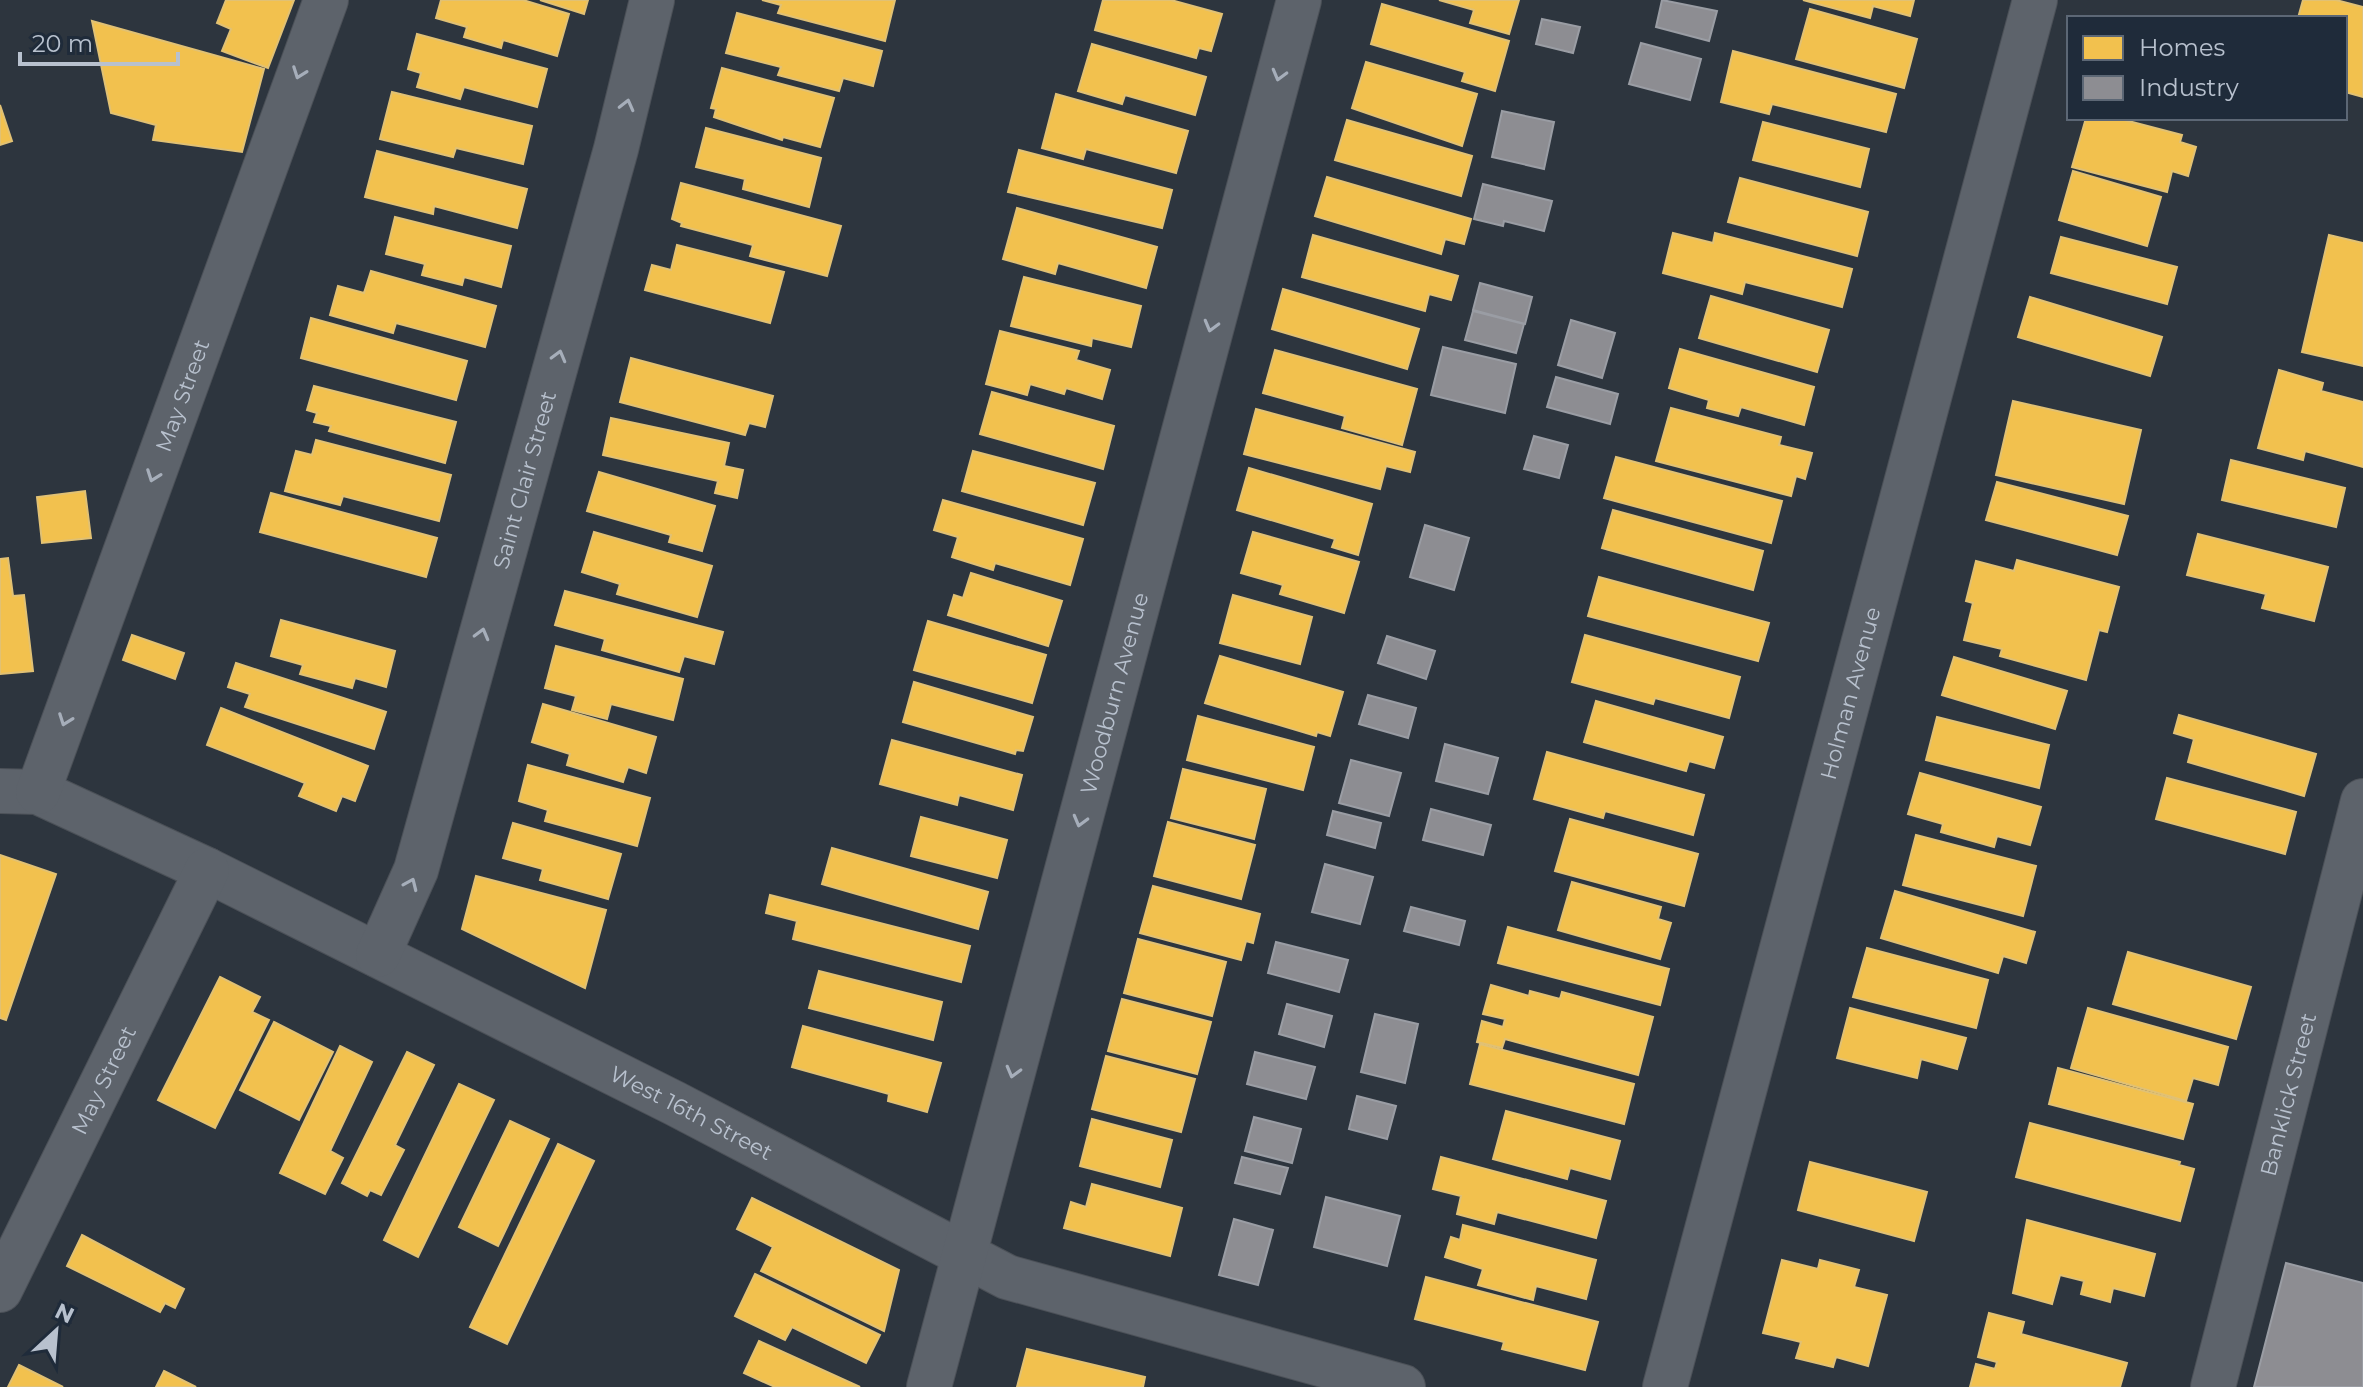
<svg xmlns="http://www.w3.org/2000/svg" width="2363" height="1387" font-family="Montserrat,sans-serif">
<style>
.homes{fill:#f2c14e;stroke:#e1c174;stroke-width:2}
.industry{fill:#8d8d92;stroke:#9a9da4;stroke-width:2}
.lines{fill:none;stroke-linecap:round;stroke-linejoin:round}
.minor-casing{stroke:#4c5158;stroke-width:46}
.minor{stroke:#5d636b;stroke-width:44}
.oneway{stroke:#a6aeba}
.labels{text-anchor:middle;stroke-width:8;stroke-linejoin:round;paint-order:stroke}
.street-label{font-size:22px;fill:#b8c1ce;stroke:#1f2b3a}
</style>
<rect width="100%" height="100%" fill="#2d353e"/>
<g class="homes">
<path d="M226 0H294L268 68 222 51 231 29 217 23Z"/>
<path d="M441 0H523L569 14 557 56 503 40 501 48 464 37 467 27 436 18Z"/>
<path d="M540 0H588L584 14Z"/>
<path d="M762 0H895L885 41 778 13 781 5Z"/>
<path d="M1103 0H1171L1222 14 1211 51 1199 48 1196 58 1095 30Z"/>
<path d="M1439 0H1519L1509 34 1470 23 1474 10Z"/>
<path d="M1803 0H1914L1910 16 1873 6 1870 18Z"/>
<path d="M2303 0H2336L2363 7V97L2345 92V18H2298Z"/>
<path d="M1382 4 1509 41 1495 91 1462 81 1465 72 1371 44Z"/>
<path d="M1810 9 1917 39 1904 88 1796 59Z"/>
<path d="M737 13 882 51 873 86 843 78 839 91 778 75 781 67 726 53Z"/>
<path d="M92 21 264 69 242 152 153 140 156 125 111 113Z"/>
<path d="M417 34 547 69 537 107 464 87 460 99 417 87 421 73 408 69Z"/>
<path d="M1092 44 1206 77 1195 115 1125 95 1122 104 1078 91Z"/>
<path d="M1733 51 1896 94 1886 132 1772 104 1769 114 1721 102Z"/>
<path d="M1366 62 1477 94 1462 146 1352 108Z"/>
<path d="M722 68 834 98 820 147 783 137 782 140 714 117 716 109 711 108Z"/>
<path d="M392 92 532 126 523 164 456 148 453 157 380 139Z"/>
<path d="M1056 94 1188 131 1176 173 1086 149 1083 159 1042 148Z"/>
<path d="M0 105 12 141 0 145Z"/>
<path d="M2086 118H2117L2182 135 2180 142 2196 147 2188 176 2172 171 2167 192 2072 167Z"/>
<path d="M1347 120 1472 156 1461 196 1335 160Z"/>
<path d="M1763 122 1869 149 1860 187 1753 160Z"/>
<path d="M706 128 821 158 809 207 743 189 745 179 696 167Z"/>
<path d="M1019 150 1172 190 1162 228 1008 192Z"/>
<path d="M377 151 527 189 517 228 434 206 433 214 365 197Z"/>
<path d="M2073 171 2161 197 2147 246 2059 220Z"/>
<path d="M1327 177 1471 219 1464 244 1445 239 1441 254 1315 216Z"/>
<path d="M1740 178 1868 212 1857 256 1728 222Z"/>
<path d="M681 183 841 226 827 276 750 256 753 245 681 226 682 223 672 219Z"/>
<path d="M1017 208 1157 247 1146 288 1058 263 1055 274 1003 259Z"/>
<path d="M395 217 511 246 501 287 464 277 462 285 422 275 425 264 386 254Z"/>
<path d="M1673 233 1713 243 1715 233 1852 269 1842 307 1745 282 1742 294 1663 273Z"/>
<path d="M1313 235 1458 276 1451 300 1429 294 1425 311 1302 277Z"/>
<path d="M2329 235 2363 243V366L2302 352Z"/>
<path d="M2061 237 2177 267 2167 304 2051 273Z"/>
<path d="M677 245 784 272 770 323 645 290 652 265 671 270Z"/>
<path d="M371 271 496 306 485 347 396 323 393 333 330 315 338 286 364 293Z"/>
<path d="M1024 277 1141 306 1131 347 1092 338 1091 346 1011 326Z"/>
<path d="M1283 289 1419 329 1407 369 1272 329Z"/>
<path d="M1711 296 1829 330 1817 372 1699 338Z"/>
<path d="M2030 297 2162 337 2150 376 2018 337Z"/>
<path d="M311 318 467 361 456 400 301 358Z"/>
<path d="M1000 331 1079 351 1076 360 1110 370 1102 399 1066 388 1064 394 1030 384 1027 395 986 384Z"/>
<path d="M1680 349 1814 387 1804 425 1741 407 1738 416 1707 408 1709 400 1669 388Z"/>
<path d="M1275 350 1417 389 1402 445 1342 428 1345 416 1263 393Z"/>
<path d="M631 358 773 396 765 427 749 423 745 435 620 402Z"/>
<path d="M2279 370 2323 383 2321 391 2363 402V467L2305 451 2303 460 2258 448Z"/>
<path d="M314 386 456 422 445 463 329 431 331 426 314 422 317 413 307 410Z"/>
<path d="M992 392 1114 426 1103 469 980 434Z"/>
<path d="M2013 401 2141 430 2124 504 1996 475Z"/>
<path d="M1671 408 1781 437 1779 445 1812 453 1805 479 1796 476 1791 496 1656 461Z"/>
<path d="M1256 409 1415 452 1410 472 1386 466 1380 489 1244 454Z"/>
<path d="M611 418 729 443 724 466 743 470 737 498 715 493 718 481 603 455Z"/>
<path d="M316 440 451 475 439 521 343 496 340 505 285 491 296 451 312 455Z"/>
<path d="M973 451 1095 483 1083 525 962 491Z"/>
<path d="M1616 457 1782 501 1771 543 1604 498Z"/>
<path d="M2231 460 2345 488 2336 527 2222 500Z"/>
<path d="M1249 468 1372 504 1358 555 1332 547 1335 539 1237 510Z"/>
<path d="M599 472 715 506 702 551 669 542 671 535 587 511Z"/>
<path d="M1997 482 2128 516 2117 555 1986 520Z"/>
<path d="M85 491 91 538 42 543 37 497Z"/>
<path d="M271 493 437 538 426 577 260 532Z"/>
<path d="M943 500 1083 539 1070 585 995 563 993 570 952 557 958 537 934 530Z"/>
<path d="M1613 510 1763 551 1753 590 1602 548Z"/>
<path d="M594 532 712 566 697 617 617 594 620 584 582 572Z"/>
<path d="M1253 532 1359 562 1344 613 1280 594 1283 585 1241 573Z"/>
<path d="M2198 534 2328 567 2314 621 2262 608 2266 594 2187 575Z"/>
<path d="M8 558 13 596 24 595 33 671 0 674V559Z"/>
<path d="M2017 560 2119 587 2107 632 2099 630 2086 680 2000 656 2002 649 1964 640 1973 603 1966 601 1976 561 2014 571Z"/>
<path d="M971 573 1062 601 1048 646 948 615 954 595 963 598Z"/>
<path d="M1599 577 1769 623 1758 661 1588 616Z"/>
<path d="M565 591 723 632 714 664 684 656 679 672 602 650 605 639 555 625Z"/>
<path d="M1233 595 1312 617 1300 664 1220 643Z"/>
<path d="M281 620 395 651 386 687 355 678 352 688 300 674 303 665 271 656Z"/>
<path d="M928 621 1046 655 1032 703 914 670Z"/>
<path d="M132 635 184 653 175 679 123 660Z"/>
<path d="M1585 635 1740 677 1729 718 1655 698 1653 704 1572 682Z"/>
<path d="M556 646 683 679 673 720 611 704 607 719 572 710 576 696 545 688Z"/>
<path d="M1220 656 1343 692 1330 736 1317 732 1316 736 1205 703Z"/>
<path d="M1954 657 2067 691 2055 729 1942 695Z"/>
<path d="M236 663 386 712 374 749 245 707 250 694 228 687Z"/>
<path d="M914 682 1033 717 1023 751 1016 750 1015 754 903 722Z"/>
<path d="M1596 701 1723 737 1714 768 1689 761 1686 771 1584 742Z"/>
<path d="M543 704 656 737 646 773 628 767 623 782 567 765 570 754 532 742Z"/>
<path d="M221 708 368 766 355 801 342 796 336 811 299 796 305 783 207 745Z"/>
<path d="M2179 715 2316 754 2304 796 2188 762 2194 739 2174 733Z"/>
<path d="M1198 716 1314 747 1303 790 1187 760Z"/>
<path d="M1937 717 2049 745 2039 788 1926 760Z"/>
<path d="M892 740 1022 775 1013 810 959 795 957 805 880 784Z"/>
<path d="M1547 752 1704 795 1693 835 1605 811 1603 818 1534 799Z"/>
<path d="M528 765 650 798 637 846 545 821 548 810 519 801Z"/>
<path d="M1183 769 1266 789 1254 839 1171 818Z"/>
<path d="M1920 773 2041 807 2030 845 1997 836 1994 847 1941 832 1943 824 1908 814Z"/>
<path d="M2167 778 2296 812 2285 854 2156 819Z"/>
<path d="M921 817 1007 840 997 878 911 856Z"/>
<path d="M1570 819 1698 854 1684 906 1555 871Z"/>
<path d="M1168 822 1255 845 1241 899 1154 876Z"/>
<path d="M513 823 621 854 608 899 540 880 543 869 503 858Z"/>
<path d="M1916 835 2036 866 2023 916 1903 885Z"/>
<path d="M832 848 988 892 978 929 822 884Z"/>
<path d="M0 855 56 874 6 1020 0 1018Z"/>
<path d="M476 876 606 910 585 988 462 929Z"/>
<path d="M1572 882 1661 907 1658 919 1671 923 1660 959 1558 930Z"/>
<path d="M1153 886 1260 914 1253 943 1246 941 1241 960 1140 933Z"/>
<path d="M1895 891 2035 932 2026 963 2003 956 1998 973 1881 938Z"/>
<path d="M770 895 970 946 961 982 793 939 797 921 766 913Z"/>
<path d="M1508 927 1669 969 1660 1005 1498 963Z"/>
<path d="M1138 939 1226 962 1212 1016 1124 993Z"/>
<path d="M1867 948 1988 980 1976 1028 1853 997Z"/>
<path d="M2128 952 2251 987 2236 1039 2113 1004Z"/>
<path d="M819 971 942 1002 933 1040 809 1008Z"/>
<path d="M220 977 260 997 252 1012 269 1020 215 1128 158 1100Z"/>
<path d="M1491 985 1529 996 1530 991 1560 999 1562 992 1653 1017 1638 1075 1505 1039 1502 1048 1477 1042 1482 1021 1503 1027 1505 1019 1483 1014Z"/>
<path d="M1122 999 1211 1022 1197 1074 1108 1051Z"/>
<path d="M1850 1008 1966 1038 1957 1069 1921 1059 1917 1078 1837 1058Z"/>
<path d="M2088 1008 2228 1047 2218 1085 2193 1078 2186 1101 2071 1068Z"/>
<path d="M274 1022 333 1052 299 1120 240 1090Z"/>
<path d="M803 1026 941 1063 927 1112 888 1101 889 1094 792 1067Z"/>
<path d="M1480 1044 1634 1084 1624 1124 1470 1084Z"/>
<path d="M340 1046 372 1062 330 1151 343 1158 325 1194 280 1173Z"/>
<path d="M407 1052 434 1065 395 1145 404 1150 381 1195 370 1190 367 1196 342 1183Z"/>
<path d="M1106 1056 1195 1079 1181 1132 1092 1109Z"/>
<path d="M2058 1068 2193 1104 2183 1139 2049 1104Z"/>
<path d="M459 1084 494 1100 418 1257 384 1240Z"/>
<path d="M1506 1111 1620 1141 1610 1179 1570 1168 1567 1179 1493 1159Z"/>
<path d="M1092 1119 1172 1140 1160 1187 1080 1166Z"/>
<path d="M510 1121 549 1139 498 1246 459 1227Z"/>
<path d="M2030 1123 2180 1162 2179 1165 2194 1169 2180 1221 2016 1177Z"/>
<path d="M558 1144 594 1161 507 1344 470 1327Z"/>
<path d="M1441 1157 1606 1201 1596 1238 1497 1212 1494 1224 1457 1214 1461 1196 1433 1189Z"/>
<path d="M1810 1162 1927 1192 1914 1241 1798 1210Z"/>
<path d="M1092 1184 1182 1208 1170 1256 1064 1228 1071 1202 1086 1207Z"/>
<path d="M752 1198 899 1270 884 1331 761 1271 773 1247 737 1229Z"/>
<path d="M2027 1220 2155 1254 2144 1296 2113 1288 2110 1302 2081 1294 2084 1281 2060 1275 2052 1304 2013 1293Z"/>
<path d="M1463 1225 1596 1260 1586 1299 1536 1286 1533 1300 1478 1285 1483 1269 1445 1257 1451 1237 1460 1240Z"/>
<path d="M82 1235 184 1289 175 1308 165 1303 160 1312 67 1266Z"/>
<path d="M1782 1260 1818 1269 1820 1260 1859 1270 1854 1287 1887 1295 1868 1366 1836 1357 1833 1367 1796 1358 1801 1342 1763 1333Z"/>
<path d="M755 1274 880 1335 866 1363 792 1327 785 1340 735 1316Z"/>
<path d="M1426 1277 1598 1322 1585 1370 1502 1349 1504 1342 1415 1319Z"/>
<path d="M1989 1313 2024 1322 2021 1334 2127 1363 2120 1387H1970L1976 1364 1995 1369 1997 1362 1978 1357Z"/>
<path d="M759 1341 860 1387H775L744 1373Z"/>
<path d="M1027 1349 1145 1377 1143 1387H1017Z"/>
<path d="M19 1365 63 1387H8Z"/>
<path d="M164 1371 196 1387H156Z"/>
</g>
<g class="industry">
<path d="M1662 0 1717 11 1709 41 1656 27Z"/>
<path d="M1542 19 1580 27 1573 53 1536 44Z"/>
<path d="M1641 43 1701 59 1690 100 1629 84Z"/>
<path d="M1502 111 1554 122 1544 169 1492 157Z"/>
<path d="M1483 184 1552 201 1544 231 1504 221 1503 226 1474 219Z"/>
<path d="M1480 283 1532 297 1525 324 1473 310Z"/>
<path d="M1473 311 1524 324 1516 353 1465 340Z"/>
<path d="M1571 320 1615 333 1602 378 1558 365Z"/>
<path d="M1443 347 1516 364 1505 413 1431 395Z"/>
<path d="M1556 377 1618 394 1610 424 1547 407Z"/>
<path d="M1534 436 1568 445 1559 478 1524 469Z"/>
<path d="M1425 525 1469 538 1454 590 1410 577Z"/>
<path d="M1387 636 1435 651 1426 679 1378 663Z"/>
<path d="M1368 695 1416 708 1408 738 1359 724Z"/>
<path d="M1445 744 1498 758 1488 794 1436 781Z"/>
<path d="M1351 760 1401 773 1389 816 1339 803Z"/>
<path d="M1431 809 1491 825 1483 855 1423 840Z"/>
<path d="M1333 811 1381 823 1375 848 1327 835Z"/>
<path d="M1325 864 1373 877 1360 924 1312 912Z"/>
<path d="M1411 907 1465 921 1459 945 1404 931Z"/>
<path d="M1276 942 1348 960 1339 992 1268 973Z"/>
<path d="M1287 1004 1332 1016 1324 1047 1279 1034Z"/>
<path d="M1375 1014 1418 1024 1405 1083 1361 1072Z"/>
<path d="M1255 1052 1315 1067 1306 1099 1247 1084Z"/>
<path d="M1357 1096 1396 1106 1387 1139 1349 1129Z"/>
<path d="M1254 1117 1301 1129 1292 1163 1245 1151Z"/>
<path d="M1242 1157 1288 1168 1280 1194 1235 1183Z"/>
<path d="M1326 1197 1400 1216 1387 1266 1314 1247Z"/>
<path d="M1234 1219 1273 1230 1258 1285 1219 1275Z"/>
<path d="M2286 1263 2363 1283V1387H2254Z"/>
</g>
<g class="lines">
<defs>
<g id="minor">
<path id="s1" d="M0 791 38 792 207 870 674 1103 1007 1277 1403 1387"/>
<path id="s2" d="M38 792 326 0"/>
<path id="s3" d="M378 955 416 870 616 149 652 0"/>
<path id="s4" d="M0 1290 207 870"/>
<path id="s5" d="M929 1387 1299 0"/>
<path id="s6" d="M1665 1387 2035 0"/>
<path id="s7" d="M2213 1387 2363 801"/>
</g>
</defs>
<use href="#minor" class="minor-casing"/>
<use href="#minor" class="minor"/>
</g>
<defs><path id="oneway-chevron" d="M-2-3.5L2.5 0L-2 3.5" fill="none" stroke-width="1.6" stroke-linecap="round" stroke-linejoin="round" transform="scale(2)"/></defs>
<g class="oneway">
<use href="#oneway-chevron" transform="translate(299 73) rotate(110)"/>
<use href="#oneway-chevron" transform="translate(1279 75) rotate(105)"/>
<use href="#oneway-chevron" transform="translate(627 105) rotate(-76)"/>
<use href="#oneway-chevron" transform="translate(1211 326) rotate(105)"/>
<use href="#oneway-chevron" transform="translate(559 356) rotate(-75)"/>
<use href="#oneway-chevron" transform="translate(153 476) rotate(110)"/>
<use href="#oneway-chevron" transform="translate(482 634) rotate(-75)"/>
<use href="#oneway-chevron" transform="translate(65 720) rotate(110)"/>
<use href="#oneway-chevron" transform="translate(1080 821) rotate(105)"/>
<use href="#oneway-chevron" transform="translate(411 884) rotate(-66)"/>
<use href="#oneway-chevron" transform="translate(1013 1072) rotate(105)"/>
</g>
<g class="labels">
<g class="street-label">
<text dy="8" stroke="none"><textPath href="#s2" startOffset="422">May Street</textPath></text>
<text dy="8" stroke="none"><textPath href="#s3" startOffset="498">Saint Clair Street</textPath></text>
<text dy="8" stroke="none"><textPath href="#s5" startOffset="718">Woodburn Avenue</textPath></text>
<text dy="8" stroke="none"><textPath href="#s6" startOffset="718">Holman Avenue</textPath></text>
<text dy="8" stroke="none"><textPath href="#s4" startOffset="234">May Street</textPath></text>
<text dy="8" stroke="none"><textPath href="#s7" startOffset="302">Banklick Street</textPath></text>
<text dy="8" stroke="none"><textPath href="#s1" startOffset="766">West 16th Street</textPath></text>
</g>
</g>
<rect x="2067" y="16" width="280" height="104" fill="#1f2b3a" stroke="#5c6775" stroke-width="2"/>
<rect x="2083" y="36" width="40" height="24" fill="#f2c14e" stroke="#5c6775" stroke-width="2"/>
<text x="2139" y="56" font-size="24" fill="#b8c1ce">Homes</text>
<rect x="2083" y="76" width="40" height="24" fill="#8d8d92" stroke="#5c6775" stroke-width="2"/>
<text x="2139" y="96" font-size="24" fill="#b8c1ce">Industry</text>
<g transform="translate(56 1331) rotate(26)" stroke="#1f2b3a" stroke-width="6" paint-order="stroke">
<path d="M0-6L14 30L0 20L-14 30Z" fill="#b8c1ce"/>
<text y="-12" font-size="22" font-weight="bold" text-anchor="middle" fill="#b8c1ce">N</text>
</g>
<path d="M20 52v12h158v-12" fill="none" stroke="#b8c1ce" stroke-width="4"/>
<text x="32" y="52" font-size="24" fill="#b8c1ce" stroke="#1f2b3a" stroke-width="6" paint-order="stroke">20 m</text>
</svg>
